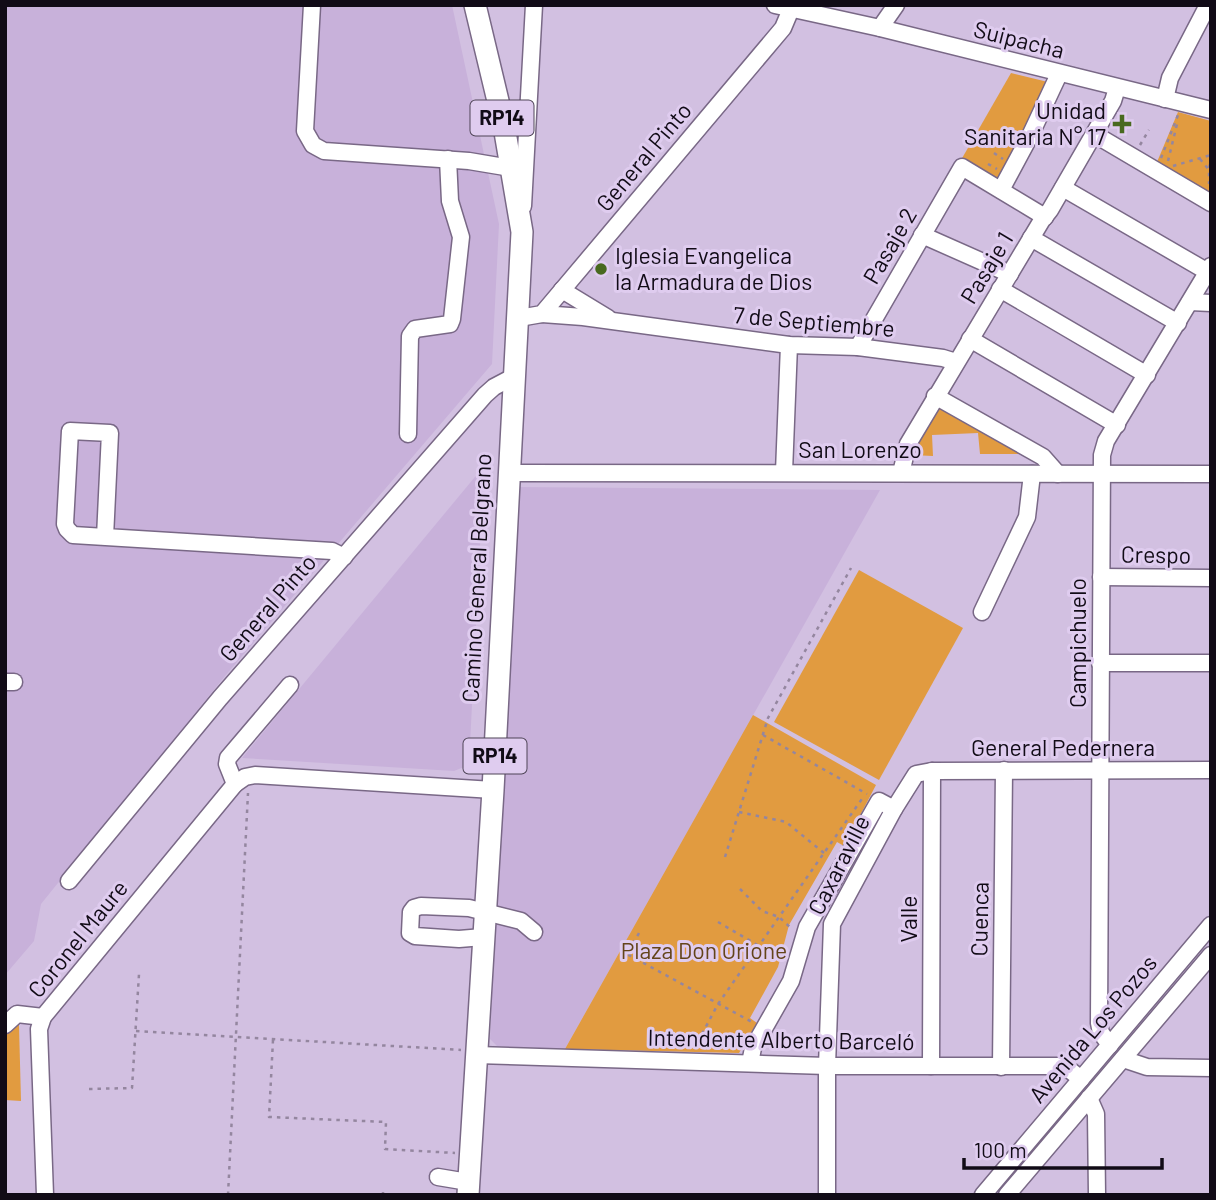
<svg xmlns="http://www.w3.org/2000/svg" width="1216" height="1200" font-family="Barlow,sans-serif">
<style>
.built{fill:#c8b1da}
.green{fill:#e19b40}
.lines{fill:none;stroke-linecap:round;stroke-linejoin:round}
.minor-casing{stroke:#796886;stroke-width:19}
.major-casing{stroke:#796886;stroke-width:24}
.path{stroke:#94869f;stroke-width:2.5;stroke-dasharray:3.5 5;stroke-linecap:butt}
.minor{stroke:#fff;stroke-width:16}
.major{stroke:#fff;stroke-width:21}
.poi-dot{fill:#48691f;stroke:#dfccef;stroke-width:2.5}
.labels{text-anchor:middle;stroke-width:6;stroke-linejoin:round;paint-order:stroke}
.shield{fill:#dfccef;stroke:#4f4557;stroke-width:2}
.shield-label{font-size:21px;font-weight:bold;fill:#110b16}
.street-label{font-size:23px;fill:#110b16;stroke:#dfccef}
.poi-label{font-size:23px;fill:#110b16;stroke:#dfccef;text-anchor:end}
.park-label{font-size:23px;fill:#64441a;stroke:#dfccef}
</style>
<rect width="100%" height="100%" fill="#d2c0e1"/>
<g class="built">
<path d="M5 5H452L499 224 492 364 225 676 41 904 34 941 5 975Z"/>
<path d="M484 466 469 765 454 771 242 758Z"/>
<path d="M516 487 880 490 565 1049 497 1046 490 1039Z"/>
</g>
<g class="green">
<path d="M1011 73 1048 82 999 184 961 160Z"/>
<path d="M1178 112 1211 121V196L1157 162Z"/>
<path d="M938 402 1027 454H980L978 433 932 435 933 456 912 455V446Z"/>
<path d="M859 570 963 628 879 780 774 722Z"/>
<path d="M753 715 876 785 844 846 837 842 789 925 778 967 750 1018 757 1023 739 1053 565 1049Z"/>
<path d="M11 1024 19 1025 21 1101 5 1100V1031Z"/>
</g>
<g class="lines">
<defs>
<g id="minor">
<path d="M312 5 305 131 313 145 324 151 469 161 511 168"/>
<path d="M775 5 880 28 1211 110"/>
<path d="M880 28 896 5"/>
<path d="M1165 99 1170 78 1208 5"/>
<path d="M1094 134 1211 203"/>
<path d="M1063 188 1208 272"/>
<path d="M1001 190 1030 136 1059 74"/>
<path d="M523 206 534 5"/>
<path d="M922 235 1010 274"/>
<path d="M1031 238 1178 323"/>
<path d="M1000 289 1147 375"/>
<path d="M562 290 608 318"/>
<path d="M1190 302 1211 303"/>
<path d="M542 314 583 317 789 345 858 347 943 358 956 362"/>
<path d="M519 318 542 314 783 28 791 9"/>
<path d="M970 339 1117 425"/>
<path d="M858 347 962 167 1045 217"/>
<path d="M935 396 1043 457 1058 474"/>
<path d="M408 434 410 336 415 329 450 324 452 319 461 237 450 201 448 159"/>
<path d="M784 472 789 345"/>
<path d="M509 473 1211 474"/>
<path d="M901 473 908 444 1042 220 1050 210 1113 101 1117 88"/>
<path d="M105 537 110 433 70 431 65 524 67 529 73 535 332 551 344 557"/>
<path d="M1101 577 1211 578"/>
<path d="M982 612 1027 517 1032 474"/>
<path d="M1100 663H1211"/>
<path d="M5 682H14"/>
<path d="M235 784 227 764 228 758 290 685"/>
<path d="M69 881 220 698 485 395 494 387 513 377"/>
<path d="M483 937 459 939 415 936 410 933 411 912 414 908 421 906 469 908 521 921 534 932"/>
<path d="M5 1025 17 1014 43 1017"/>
<path d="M1110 1045 1101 1033 1099 1023 1102 455 1106 441 1211 266"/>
<path d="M476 1055 827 1066H1060L1071 1071 1081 1079"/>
<path d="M1123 1059 1147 1067 1211 1068"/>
<path d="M750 1063 753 1048 791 981 807 927 879 801 894 809"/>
<path d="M931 1066 932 771"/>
<path d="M1001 1067 1004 770"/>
<path d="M1089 1098 1096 1114 1097 1195"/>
<path d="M438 1177 468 1182"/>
<path d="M45 1195 39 1029 43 1017 235 784 245 777 255 775 493 790"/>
<path d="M827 1195V1066L832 924 894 809 916 774 932 771 1211 770"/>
<path d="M983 1195 1211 925"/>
<path d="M1007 1195 1211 955"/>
</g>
<path id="major" d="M468 1195 493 790 522 232 504 126 475 5"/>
</defs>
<use href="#minor" class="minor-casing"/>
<use href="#major" class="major-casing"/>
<g class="path">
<path d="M1140 145 1149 130"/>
<path d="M994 153 1003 159"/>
<path d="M1161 158 1178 115"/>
<path d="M1200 159 1209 170V184"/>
<path d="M1168 161 1178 120"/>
<path d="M988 164 997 169"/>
<path d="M1173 166 1211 155"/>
<path d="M1209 168 1211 158"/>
<path d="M763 735 867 794"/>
<path d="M739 812 786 822 824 853"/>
<path d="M725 857 768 718 851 568"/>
<path d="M740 889 762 911 779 917 792 929"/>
<path d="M718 922 759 946"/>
<path d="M639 933 627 954 752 1022"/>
<path d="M136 1031 461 1050"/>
<path d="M273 1040 269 1117 386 1122 385 1149 455 1153"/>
<path d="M694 1049 718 1004 864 796"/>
<path d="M89 1089 132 1088 139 974"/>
<path d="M228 1195 248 793"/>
<path d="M383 1195V1192"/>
</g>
<use href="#minor" class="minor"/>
<use href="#major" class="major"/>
</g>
<g class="poi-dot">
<path d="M1118.5 113.5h7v7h7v7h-7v7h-7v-7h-7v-7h7z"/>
<circle cx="601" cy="269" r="7"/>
</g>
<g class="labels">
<g class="shield">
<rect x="470.5" y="100.5" width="63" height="35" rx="5"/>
<rect x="463.5" y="738.5" width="63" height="35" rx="5"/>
</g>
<g class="shield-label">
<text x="502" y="125">RP14</text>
<text x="495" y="763">RP14</text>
</g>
<g class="street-label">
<text transform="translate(1019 40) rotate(14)" y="8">Suipacha</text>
<text transform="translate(644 157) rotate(-50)" y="8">General Pinto</text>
<text transform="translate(890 246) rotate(-60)" y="8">Pasaje 2</text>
<text transform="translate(987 268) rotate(-59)" y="8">Pasaje 1</text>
<text transform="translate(814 322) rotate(5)" y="8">7 de Septiembre</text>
<text x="860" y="458">San Lorenzo</text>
<text transform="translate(1156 555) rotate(1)" y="8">Crespo</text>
<text transform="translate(477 578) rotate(-87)" y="8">Camino General Belgrano</text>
<text transform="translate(268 608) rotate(-49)" y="8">General Pinto</text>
<text transform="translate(1078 643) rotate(-90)" y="8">Campichuelo</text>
<text x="1063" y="756">General Pedernera</text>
<text transform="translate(839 865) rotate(-63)" y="8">Caxaraville</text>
<text transform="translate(909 919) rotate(-90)" y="8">Valle</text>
<text transform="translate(980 919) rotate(-89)" y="8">Cuenca</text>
<text transform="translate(78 939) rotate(-51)" y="8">Coronel Maure</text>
<text transform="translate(1093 1029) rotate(-50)" y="8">Avenida Los Pozos</text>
<text transform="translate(781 1040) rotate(1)" y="8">Intendente Alberto Barceló</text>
</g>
<g class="poi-label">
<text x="1106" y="119">Unidad<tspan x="1106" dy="26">Sanitaria N° 17</tspan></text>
<text x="615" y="264" text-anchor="start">Iglesia Evangelica<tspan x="615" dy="26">la Armadura de Dios</tspan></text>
</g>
<g class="park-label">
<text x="704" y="959">Plaza Don Orione</text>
</g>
</g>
<rect width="1216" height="1200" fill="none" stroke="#110b16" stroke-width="14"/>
<path d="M964 1158v10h198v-10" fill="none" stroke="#110b16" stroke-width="3.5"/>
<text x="974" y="1158" font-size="21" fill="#110b16" stroke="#dfccef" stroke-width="5" paint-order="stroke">100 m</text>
</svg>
